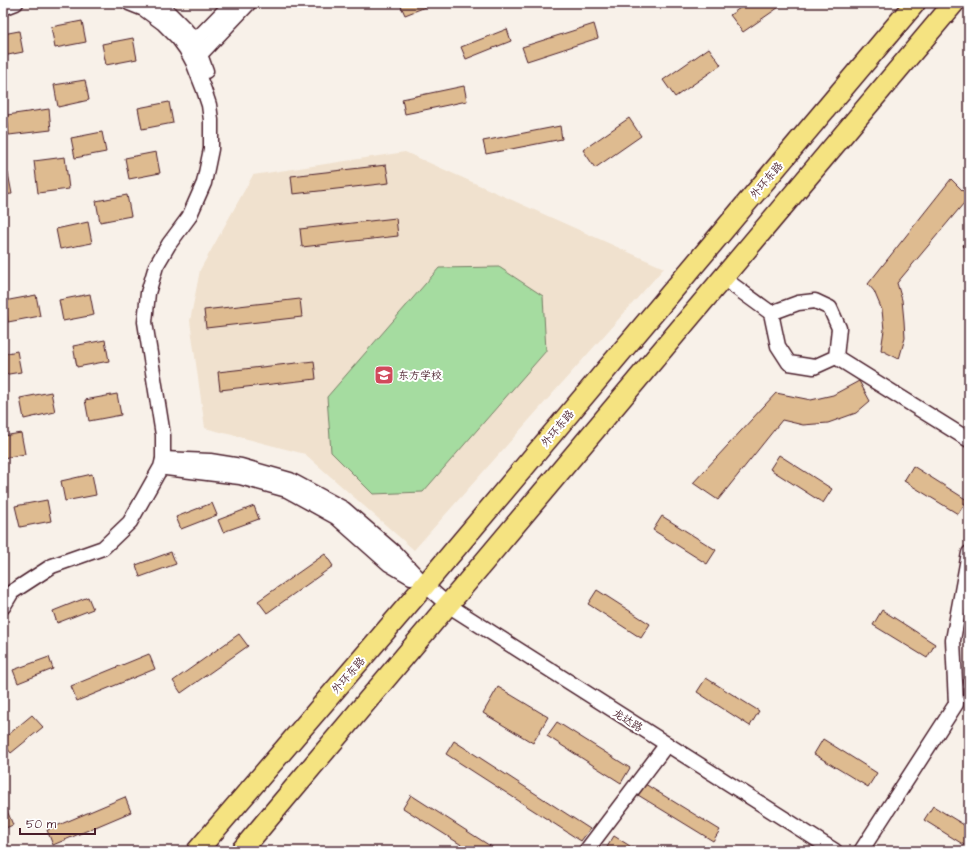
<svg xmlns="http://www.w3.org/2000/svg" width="972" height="854" font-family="'Architects Daughter','LXGW WenKai TC',sans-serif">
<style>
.built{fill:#f0e1ce}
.green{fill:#a5dca0;stroke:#787e66}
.building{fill:#debb90;stroke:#4a1f2b}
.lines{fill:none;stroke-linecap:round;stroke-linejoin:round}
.minor-casing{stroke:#4a1f2b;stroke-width:17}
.highway-casing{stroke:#4a1f2b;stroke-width:23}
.minor{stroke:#fff;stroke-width:14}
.highway{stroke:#f5e381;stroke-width:20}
.labels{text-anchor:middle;stroke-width:4;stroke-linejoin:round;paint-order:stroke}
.street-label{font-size:11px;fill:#4a1f2b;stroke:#fff}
.poi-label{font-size:11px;fill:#4a1f2b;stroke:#fff;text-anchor:start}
</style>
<rect width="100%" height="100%" fill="#f8f1e9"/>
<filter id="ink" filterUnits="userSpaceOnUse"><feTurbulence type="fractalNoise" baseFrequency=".025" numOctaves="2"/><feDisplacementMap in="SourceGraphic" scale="8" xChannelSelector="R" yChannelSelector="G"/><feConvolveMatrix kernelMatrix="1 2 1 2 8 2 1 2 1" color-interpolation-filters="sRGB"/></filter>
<g filter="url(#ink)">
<path class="built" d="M405 152 664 268 414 550 305 454 205 428 190 321 200 270 253 175Z"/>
<path class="green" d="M499 267 543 296 546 351 423 492 373 494 331 452 327 397 439 268Z"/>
<g class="building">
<path d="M402 3H436L405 15 400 4Z"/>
<path d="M747 3H785L743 32 730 15Z"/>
<path d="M82 21 86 42 55 48 51 27Z"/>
<path d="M594 24 598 38 527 61 522 47Z"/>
<path d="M507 29 511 41 466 59 461 47Z"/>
<path d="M19 31 23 52 3 56V34Z"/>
<path d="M133 38 137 59 106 65 102 44Z"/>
<path d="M709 48 721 65 675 97 663 80Z"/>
<path d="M85 80 89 100 58 107 54 85Z"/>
<path d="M464 86 467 101 405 114 402 99Z"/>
<path d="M169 102 173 123 142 129 138 108Z"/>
<path d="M49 109 51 130 9 135 7 115Z"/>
<path d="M629 118 641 136 595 168 583 150Z"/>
<path d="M560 126 562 139 486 154 483 141Z"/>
<path d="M102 132 106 152 75 158 71 138Z"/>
<path d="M156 152 160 173 129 179 125 158Z"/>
<path d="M65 157 69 189 38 193 34 161Z"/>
<path d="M386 165 389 183 293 194 291 176Z"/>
<path d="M8 173 12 194 3 195V174Z"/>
<path d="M951 179 969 197 897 283 902 300 904 321 905 338 899 359 881 350 884 330 882 310 874 291 868 284Z"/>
<path d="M127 195 131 216 100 222 96 201Z"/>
<path d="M396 218 398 236 302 247 300 229Z"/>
<path d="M88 222 92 243 60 249 56 229Z"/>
<path d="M969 236V250L963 246Z"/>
<path d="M90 294 94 315 63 321 59 300Z"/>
<path d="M36 295 40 316 8 322 4 301Z"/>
<path d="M300 299 302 317 206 328 204 310Z"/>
<path d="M105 340 109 361 77 367 73 346Z"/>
<path d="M17 351 21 372 3 375V354Z"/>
<path d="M314 361 316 379 220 390 218 372Z"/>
<path d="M859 381 870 401 856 413 828 423 803 425 782 420 718 500 693 483 776 393 811 400 833 395Z"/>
<path d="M51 392 55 412 24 419 20 398Z"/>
<path d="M117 394 121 415 89 421 85 400Z"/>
<path d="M21 433 25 454 3 458V436Z"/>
<path d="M779 455 832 489 823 503 770 469Z"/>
<path d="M913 466 967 500 958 514 904 481Z"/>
<path d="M92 474 96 495 65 501 61 481Z"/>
<path d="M47 500 51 521 20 527 15 506Z"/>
<path d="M212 503 217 515 181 529 176 517Z"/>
<path d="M254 506 259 519 223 532 218 520Z"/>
<path d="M662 516 716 550 707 564 653 530Z"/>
<path d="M171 552 176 564 140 577 136 565Z"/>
<path d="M325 554 333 566 267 613 258 601Z"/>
<path d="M597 590 650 624 641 638 588 604Z"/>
<path d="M88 597 93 609 57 623 53 611Z"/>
<path d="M882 610 935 644 927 658 873 625Z"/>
<path d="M239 634 248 646 181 693 173 681Z"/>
<path d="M149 654 155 669 77 701 71 686Z"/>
<path d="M49 657 53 669 18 683 13 670Z"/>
<path d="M706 678 759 711 750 726 697 692Z"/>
<path d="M498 687 548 717 533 743 483 713Z"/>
<path d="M32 715 43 727 11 753 3 743V739Z"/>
<path d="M557 722 630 768 621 783 547 736Z"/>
<path d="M823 739 877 773 868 787 814 754Z"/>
<path d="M454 741 590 829 581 841 446 754Z"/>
<path d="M645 784 720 830 713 841 638 795Z"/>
<path d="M411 795 498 851H471L403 808Z"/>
<path d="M125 797 131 812 53 845 47 830Z"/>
<path d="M933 806 969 828V848L924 820Z"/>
<path d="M6 808 13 825 3 829V810Z"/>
<path d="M614 836 638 851H613L607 847Z"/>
</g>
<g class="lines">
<defs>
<g id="minor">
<path d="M154 3 168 12 185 29 195 41 206 71"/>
<path d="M3 8 16 3"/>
<path d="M189 47 232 3"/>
<path d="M195 60 249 3"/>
<path d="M723 278 771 313"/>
<path d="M815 301 830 308 839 328 836 357 814 367 789 363 778 346 771 313 798 303Z"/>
<path d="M836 357 969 440"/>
<path d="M163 459 210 461 241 466 290 480 344 509 395 553 425 585 448 605 835 851"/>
<path d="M166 468 240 477 287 490 336 517 389 564 411 577"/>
<path d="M3 607 12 592 52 566 103 548 130 522 161 467 163 459V435L145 322 148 293 156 266 169 244 189 217 204 183 211 149V120L209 105 204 90 193 62 186 49 178 38 163 23 144 9 129 3"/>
<path d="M586 851 667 744"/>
<path d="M861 851 956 704 953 640 969 553"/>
</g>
<g id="highway">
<path d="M197 851 425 585 915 3"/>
<path d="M241 851 954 3"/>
</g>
</defs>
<use href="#minor" class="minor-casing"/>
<use href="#highway" class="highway-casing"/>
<use href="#minor" class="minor"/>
<use href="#highway" class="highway"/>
</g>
</g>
<defs>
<symbol id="school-square" viewBox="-11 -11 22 22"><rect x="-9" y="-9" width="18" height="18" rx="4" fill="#d1495b" stroke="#fff"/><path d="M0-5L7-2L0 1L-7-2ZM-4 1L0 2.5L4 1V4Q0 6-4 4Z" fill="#fff"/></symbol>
</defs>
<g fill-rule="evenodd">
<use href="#school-square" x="373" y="364" width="22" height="22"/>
</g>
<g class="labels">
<g class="street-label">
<text transform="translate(766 180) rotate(-50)" y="4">外环东路</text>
<text transform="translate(557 428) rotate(-50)" y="4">外环东路</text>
<text transform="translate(348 675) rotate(-49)" y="4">外环东路</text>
<text transform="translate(628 720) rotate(32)" y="4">龙达路</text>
</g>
<g class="poi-label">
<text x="398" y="379">东方学校</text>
</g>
</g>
<rect width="972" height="854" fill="none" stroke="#fff" stroke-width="16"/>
<rect x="8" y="8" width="956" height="838" fill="none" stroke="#4a1f2b" stroke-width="1.5" filter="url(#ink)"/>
<path d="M20 828v6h75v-6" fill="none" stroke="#4a1f2b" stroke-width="2"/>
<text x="26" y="828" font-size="12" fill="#4a1f2b" stroke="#ffffff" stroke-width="3" paint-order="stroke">50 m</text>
</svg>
